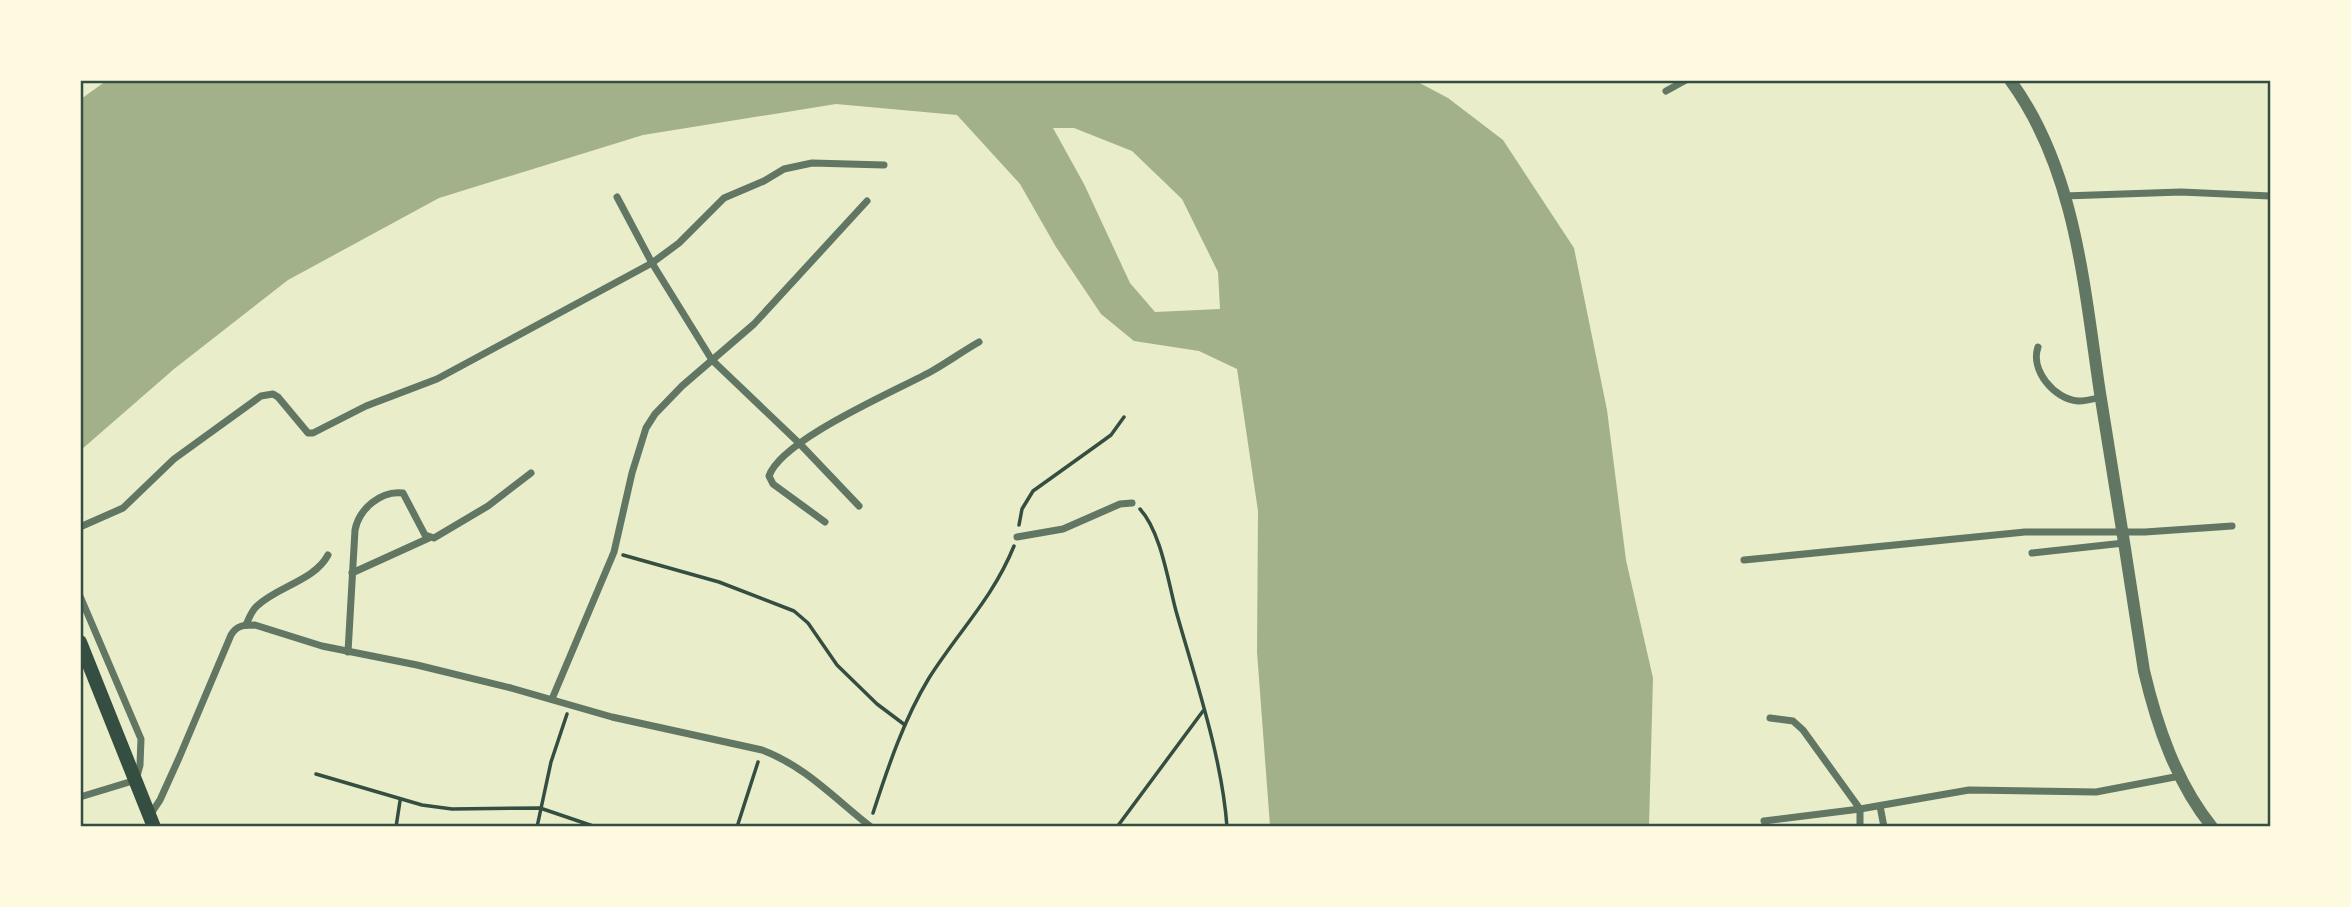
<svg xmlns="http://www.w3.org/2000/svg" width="2351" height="907" font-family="'Source Sans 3',sans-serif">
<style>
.water{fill:#a3b18a;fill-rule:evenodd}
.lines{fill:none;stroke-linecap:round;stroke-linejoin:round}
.path{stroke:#344e41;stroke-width:3.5}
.minor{stroke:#617663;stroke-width:7}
.tertiary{stroke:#617663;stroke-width:12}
.secondary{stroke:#344e41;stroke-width:14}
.neatline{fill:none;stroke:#344e41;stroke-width:2.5}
</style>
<rect width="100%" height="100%" fill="#e9edc9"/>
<path class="water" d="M106 81H1416L1448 98 1503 140 1574 248 1607 410 1626 560 1653 678 1649 826H1270L1257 652 1258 511 1237 369 1199 351 1134 341 1101 314 1056 247 1020 184 957 115 836 104 643 135 439 198 288 280 174 369 81 450V99ZM1053 128H1074L1132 151 1182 199 1218 272 1220 309 1155 312 1130 283 1084 184Z"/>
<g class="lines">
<g class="path">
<path d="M1140 509C1161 532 1168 581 1176 611 1195 678 1222 757 1227 827"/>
<path d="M1019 525 1022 509 1033 491 1100 443 1111 435 1124 417"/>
<path d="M623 555 719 582 794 611 808 623 837 665 877 704 905 725"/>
<path d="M316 774 422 805 452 809 540 808 596 827"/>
<path d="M873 813C888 767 904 719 929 678 958 632 993 598 1014 546"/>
<path d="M396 827 400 801"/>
<path d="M537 827 551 762 567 714"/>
<path d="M737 827 758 762"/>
<path d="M1117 827 1203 711"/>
</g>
<g class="minor">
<path d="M1666 91 1686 80"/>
<path d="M2064 196 2181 192 2270 196"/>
<path d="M617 197 652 263 712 360 800 444 859 506"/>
<path d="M2038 347C2030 370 2054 399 2078 401 2086 401 2094 399 2101 397"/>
<path d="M825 522 773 484 769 476C782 439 896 391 932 371 948 362 963 351 979 342"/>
<path d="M80 527 123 508 174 459 261 396 273 394 278 397 308 433H313L366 406 437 379 652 263 679 243 724 198 764 181 784 169 812 163 884 165"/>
<path d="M1017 537 1063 529 1120 504 1132 503"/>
<path d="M2032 553 2124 543"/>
<path d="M1744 560 2025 532H2145L2232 526"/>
<path d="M352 573 429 538"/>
<path d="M80 596 141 739 140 765 136 780 80 797"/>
<path d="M246 625C249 618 252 610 257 606 278 586 314 581 328 555"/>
<path d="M348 652 355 530C359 509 381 490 403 493L425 535 434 538 488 506 531 473"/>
<path d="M552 699 614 552 632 473 646 428 655 414 682 386 754 324 867 201"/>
<path d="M1770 718 1793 721 1803 730 1860 809V827"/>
<path d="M1880 806 1884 827"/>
<path d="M150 815 160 800 179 758 231 635C237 625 244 625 255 625L322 646 417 665 511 688 612 717 762 750C805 766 835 799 871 827"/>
<path d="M1764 821 1860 809 1969 790 2096 792 2180 776"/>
</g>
<path class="tertiary" d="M2010 80C2076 170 2084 287 2100 393 2115 486 2130 578 2144 671 2157 726 2176 782 2212 827"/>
<path class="secondary" d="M80 642 154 827"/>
</g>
<rect width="2351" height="907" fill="none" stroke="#fefae0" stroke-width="164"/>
<rect x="82" y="82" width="2187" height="743" class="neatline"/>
</svg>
